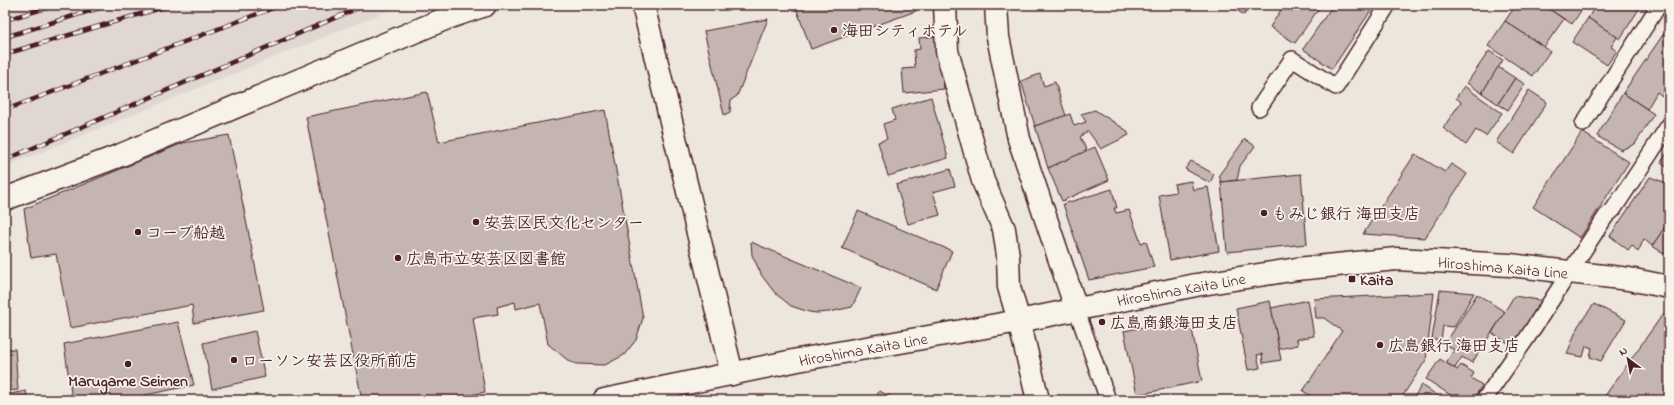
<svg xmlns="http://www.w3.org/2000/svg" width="1674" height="405" font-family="'Indie Flower','Klee One',sans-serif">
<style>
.built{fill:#e0d7d0}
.building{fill:#c4b5b0;stroke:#4a1f2b}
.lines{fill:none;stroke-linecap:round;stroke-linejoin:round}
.lane-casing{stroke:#4a1f2b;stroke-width:18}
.street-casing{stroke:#4a1f2b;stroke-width:25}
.secondary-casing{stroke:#4a1f2b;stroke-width:25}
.lane{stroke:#f7f3e8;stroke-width:15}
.street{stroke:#f7f3e8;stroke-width:22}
.secondary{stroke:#f7f3e8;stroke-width:22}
.rail-casing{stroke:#4a1f2b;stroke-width:4.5}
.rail{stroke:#f7f3e8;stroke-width:3;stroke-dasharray:9;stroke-linecap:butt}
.poi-dot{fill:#4a1f2b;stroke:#f7f3e8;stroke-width:1.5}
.labels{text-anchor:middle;stroke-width:3.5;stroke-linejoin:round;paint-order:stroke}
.poi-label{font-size:16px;font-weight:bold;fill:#4a1f2b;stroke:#f7f3e8;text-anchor:start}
.street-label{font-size:16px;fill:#4a1f2b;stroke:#f7f3e8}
</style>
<rect width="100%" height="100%" fill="#ece6dd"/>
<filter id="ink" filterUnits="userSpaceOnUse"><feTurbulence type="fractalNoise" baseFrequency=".025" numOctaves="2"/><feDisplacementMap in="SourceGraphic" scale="8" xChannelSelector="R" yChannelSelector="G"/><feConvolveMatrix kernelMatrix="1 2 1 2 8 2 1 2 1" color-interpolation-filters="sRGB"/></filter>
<g filter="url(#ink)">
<path class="built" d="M8 5H402L5 167V6Z"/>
<g class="building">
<path d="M795 5H914L916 11 811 49Z"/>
<path d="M1229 5H1251L1244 15Z"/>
<path d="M1284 5H1321L1295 43 1270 27Z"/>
<path d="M1333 5 1374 6 1332 69 1303 49Z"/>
<path d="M1516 5H1543L1564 19 1544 47 1505 21Z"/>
<path d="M1543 5H1585L1572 24Z"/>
<path d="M1596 5H1635L1634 6 1639 9 1620 39 1588 18Z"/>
<path d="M1588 18 1617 37 1611 47 1617 51 1607 65 1572 42Z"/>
<path d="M768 19 737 96 731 100 730 112 724 115 704 31Z"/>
<path d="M1505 21 1550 51 1533 76 1488 46Z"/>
<path d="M1669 26V85L1662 96 1657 92 1647 109 1623 93Z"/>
<path d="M939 36 944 89 904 93 902 69 915 68 914 50 920 49 919 38Z"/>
<path d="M1489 51 1503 60 1482 93 1467 83Z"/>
<path d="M1498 67 1515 78 1498 104 1482 93Z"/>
<path d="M1040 74 1044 86 1055 82 1066 116 1035 126 1021 81Z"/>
<path d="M1515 78 1525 84 1508 110 1498 104Z"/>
<path d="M1464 86 1502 113 1486 136 1476 130 1466 145 1443 128 1461 102 1456 98Z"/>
<path d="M1529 90 1547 102 1514 154 1496 142Z"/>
<path d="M427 92 439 142 605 110 643 318 636 340 624 355 605 365 577 364 570 362 548 344 540 303 516 309 515 302 497 307 498 314 473 318 485 392 446 400H362L306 117Z"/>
<path d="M1623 93 1654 114 1635 144 1621 150 1597 136Z"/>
<path d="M931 97 948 158 888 176 878 142 887 139 883 124 895 120 892 109Z"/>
<path d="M1095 110 1126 130 1129 135 1101 149 1088 131 1080 137 1087 151 1048 168 1035 126 1070 114 1074 126 1086 122 1081 114Z"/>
<path d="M1582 132 1629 162 1580 238 1533 207Z"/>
<path d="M229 135 264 310 194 323 192 305 70 328 56 254 31 258 24 209 183 143Z"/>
<path d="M1245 139 1255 146 1240 166 1237 180 1221 182 1219 175Z"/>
<path d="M1095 147 1109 180 1062 201 1048 168Z"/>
<path d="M1669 150V168L1661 162Z"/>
<path d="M1415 154 1445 172 1451 164 1467 174 1425 238 1363 234Z"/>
<path d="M1191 161 1214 174 1210 183 1185 169Z"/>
<path d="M950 169 955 186 933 192 940 215 908 224 896 185Z"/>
<path d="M1301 174 1307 244 1227 252 1221 182Z"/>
<path d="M1650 177 1669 184V221L1652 246 1644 239 1638 252 1632 245 1628 250 1610 236Z"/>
<path d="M1191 181 1193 190 1208 187 1219 251 1170 260 1159 195 1176 192 1174 184Z"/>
<path d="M1112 189 1117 208H1114L1116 213 1129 210 1141 243 1146 241 1154 267 1089 280 1063 204Z"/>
<path d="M858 211 952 251 936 289 842 248Z"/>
<path d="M1669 221V256L1652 246Z"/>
<path d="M751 242 861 288 852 307 829 312 817 313 809 312 791 306 775 293 762 276 752 255Z"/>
<path d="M1440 290 1474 293 1454 327 1443 326 1441 341 1432 339Z"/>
<path d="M1434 293 1426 360 1400 400H1317L1303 391 1342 331 1324 318H1316L1314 299Z"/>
<path d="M1477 294 1505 312 1472 363 1462 357 1455 368 1446 363 1454 350 1445 344Z"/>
<path d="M1514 296 1545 301 1513 346 1492 333Z"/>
<path d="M1308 300 1314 336 1297 339 1298 345 1279 349 1271 308Z"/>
<path d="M1270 301 1281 360 1263 363 1262 354 1257 355 1260 368 1248 370 1236 308Z"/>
<path d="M1594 304 1626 320 1601 361 1590 357 1592 348 1586 346 1583 357 1567 354 1578 326Z"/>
<path d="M1663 314 1669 318V400H1602Z"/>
<path d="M1178 320 1179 327 1191 324 1202 381 1137 395 1124 331Z"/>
<path d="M178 322 194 385 121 400H72L64 344Z"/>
<path d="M5 330 10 333 5 342Z"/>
<path d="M255 331 265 377 212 389 203 343Z"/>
<path d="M5 349H15L18 390 5 391Z"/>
<path d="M1440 359 1457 370 1461 365 1474 373 1471 378 1482 385 1473 400H1458L1426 379Z"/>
<path d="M1422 385 1444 400H1412Z"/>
<path d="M26 391 28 400H5V395Z"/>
<path d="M879 391 898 400H875Z"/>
<path d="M465 396 466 400H446Z"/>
</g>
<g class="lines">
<defs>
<g id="lane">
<path d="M1259 108 1292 59 1336 87 1388 5"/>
<path d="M1583 124 1659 5"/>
<path d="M1076 308 1108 400"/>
<path d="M1484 400 1527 338 1606 216 1613 210 1669 125"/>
</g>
<g id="street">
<path d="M945 5 947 51 983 181 1004 229 1008 256 1009 287 1019 321 1038 400"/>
<path d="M996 5 998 37 1019 139 1076 308"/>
<path d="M5 199 121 155 447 18 485 5"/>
</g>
<g id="secondary">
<path d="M643 5 732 374"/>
<path d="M604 400 798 360 1019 321 1196 285 1297 269 1396 259 1510 265 1629 279 1669 287"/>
</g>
</defs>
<use href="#lane" class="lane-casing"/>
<use href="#street" class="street-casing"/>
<use href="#secondary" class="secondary-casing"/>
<use href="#lane" class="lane"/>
<use href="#street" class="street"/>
<use href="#secondary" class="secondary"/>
<defs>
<g id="rail">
<path d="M5 20 57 5"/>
<path d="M5 37 109 5"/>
<path d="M5 54 171 5"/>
<path d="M5 110 281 5"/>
<path d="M5 160 365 5"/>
</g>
</defs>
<use href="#rail" class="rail-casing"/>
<use href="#rail" class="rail"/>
</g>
</g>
<g class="poi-dot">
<circle cx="834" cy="30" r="4"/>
<circle cx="1264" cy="213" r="4"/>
<circle cx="476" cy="222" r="4"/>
<circle cx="138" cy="232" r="4"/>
<circle cx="398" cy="258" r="4"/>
<rect x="1348" y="275" width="8" height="8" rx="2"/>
<circle cx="1102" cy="322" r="4"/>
<circle cx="1380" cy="345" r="4"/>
<circle cx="234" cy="360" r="4"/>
<circle cx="128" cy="364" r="4"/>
</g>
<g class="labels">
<g class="poi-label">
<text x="842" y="36">海田シティホテル</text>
<text x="1272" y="219">もみじ銀行 海田支店</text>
<text x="484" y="228">安芸区民文化センター</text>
<text x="146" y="238">コープ船越</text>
<text x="406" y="264">広島市立安芸区図書館</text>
<text x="1360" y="285">Kaita</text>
<text x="1110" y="328">広島商銀海田支店</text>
<text x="1388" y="351">広島銀行 海田支店</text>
<text x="242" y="366">ローソン安芸区役所前店</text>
<text x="128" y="386" text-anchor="middle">Marugame Seimen</text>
</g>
<g class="street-label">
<text transform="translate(1503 267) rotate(5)" y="6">Hiroshima Kaita Line</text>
<text transform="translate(1181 289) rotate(-10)" y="6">Hiroshima Kaita Line</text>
<text transform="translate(863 349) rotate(-10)" y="6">Hiroshima Kaita Line</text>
</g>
</g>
<rect width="1674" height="405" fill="none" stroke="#f7f3e8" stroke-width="20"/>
<rect x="10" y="10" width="1654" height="385" fill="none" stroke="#4a1f2b" stroke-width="1.5" filter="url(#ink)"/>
<g transform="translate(1628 359) rotate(328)" stroke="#f7f3e8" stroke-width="3" paint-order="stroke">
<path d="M0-3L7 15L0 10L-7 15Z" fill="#4a1f2b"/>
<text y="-6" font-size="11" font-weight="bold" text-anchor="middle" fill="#4a1f2b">N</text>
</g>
</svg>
